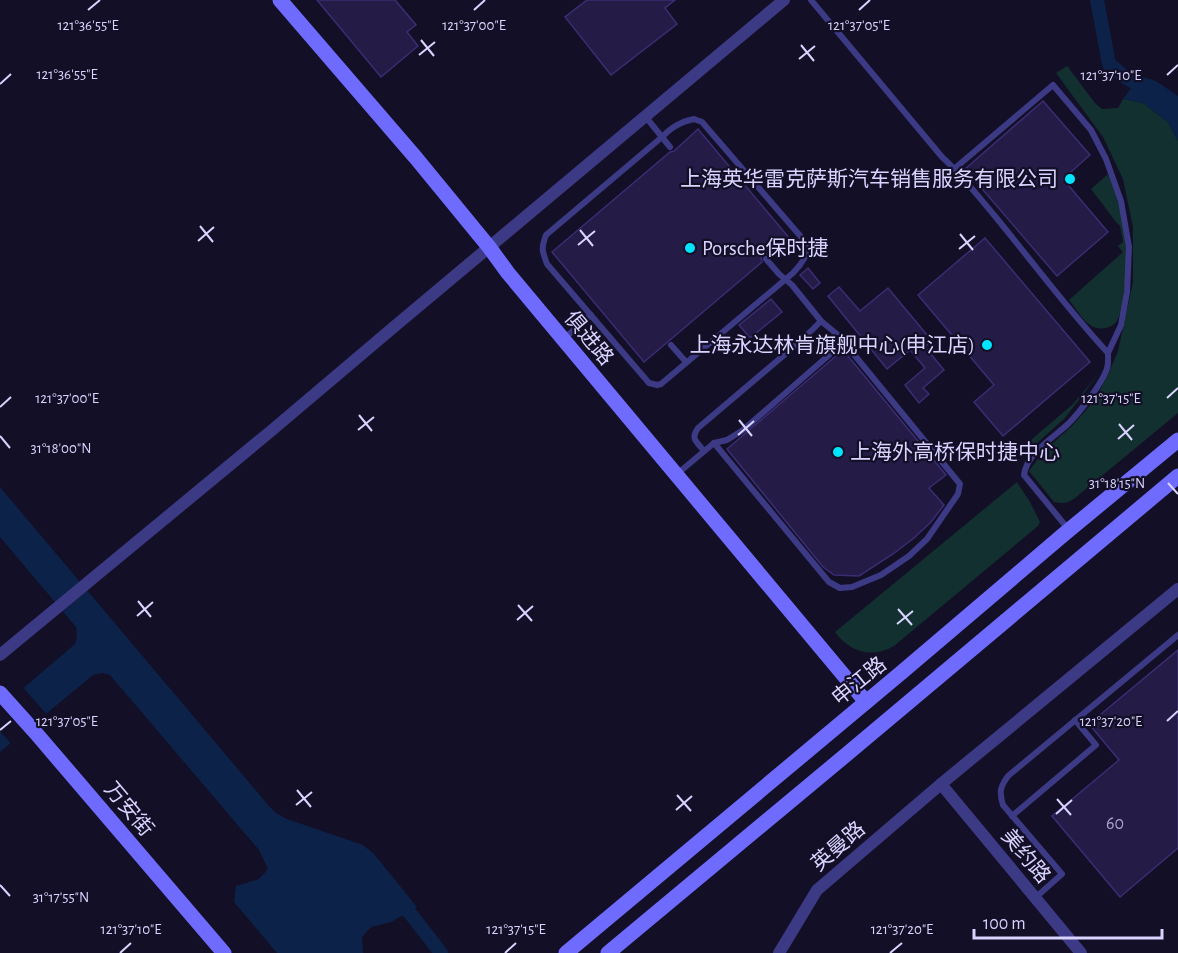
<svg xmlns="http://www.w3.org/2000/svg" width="1178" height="953" font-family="'Alegreya Sans','Noto Sans SC',sans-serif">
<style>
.green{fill:#12302f}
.water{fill:#0c2248}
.pier{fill:#130f26}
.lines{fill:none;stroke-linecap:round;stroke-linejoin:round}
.canal{stroke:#0c2248;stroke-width:14}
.building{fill:#241b47;stroke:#3b2d73;stroke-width:1.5}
.lane{stroke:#3d3a85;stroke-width:6}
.street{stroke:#3d3a85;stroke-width:12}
.secondary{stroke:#6f6bff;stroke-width:15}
.ticks{fill:none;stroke:#d9d4ff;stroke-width:2}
.poi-dot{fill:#00e5ff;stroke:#130f26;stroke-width:2}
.labels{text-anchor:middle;stroke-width:4.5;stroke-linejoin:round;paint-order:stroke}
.number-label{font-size:18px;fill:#aca6d1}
.poi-label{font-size:21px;fill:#d9d4ff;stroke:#130f26;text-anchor:end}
.street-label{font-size:21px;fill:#d9d4ff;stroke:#130f26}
.ticks-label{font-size:15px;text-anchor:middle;fill:#d9d4ff;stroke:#130f26;stroke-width:4.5;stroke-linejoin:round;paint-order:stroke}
</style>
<rect width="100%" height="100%" fill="#130f26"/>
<g class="green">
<path d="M1067 66 1095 103 1102 109 1118 108 1123 99 1143 103 1168 122 1178 141V413L1075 498C1068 503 1063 504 1054 502L1029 471 1044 451 1072 426 1094 401 1106 379 1118 351 1133 282V227L1123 179 1103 137 1056 73Z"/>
<path d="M1108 174C1118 197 1124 221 1126 246 1128 260 1124 307 1118 319 1114 329 1098 331 1090 325 1083 321 1075 307 1069 300L1123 252 1118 246 1123 242 1120 226 1116 222 1091 189Z"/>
<path d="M1100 372 1065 418 1028 451 1024 446 1073 404Z"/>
<path d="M1017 482 1030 502 1040 522 1038 526 894 646C871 659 850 652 835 632Z"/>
</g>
<g class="water">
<path d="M1140 76 1156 81 1178 96V141L1168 122 1143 103 1123 99Z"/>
<path d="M0 487 269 806 276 813 287 819 363 845 374 854 417 907 391 922 371 927 362 937 363 953H277L234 902 236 886 259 879 268 869 259 850 110 675 102 673 93 675 0 752V708L75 644 77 636 76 627 0 537Z"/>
</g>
<path class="pier" d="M21 685 48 716 13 746 0 731V704Z"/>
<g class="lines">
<g class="canal">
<path d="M1097 0 1109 64 1125 77 1178 106"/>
<path d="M396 900 410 913 441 953"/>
</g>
</g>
<g class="building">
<path d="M317 0H395L416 25 407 32 418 46 381 77Z"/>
<path d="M587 0H675L665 8 677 24 611 75 565 17Z"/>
<path d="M1043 101 1090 155 1063 179 1108 232 1057 276 965 169Z"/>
<path d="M698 129 790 239 770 256 767 254 763 255 761 258 762 262 644 362 552 252 670 152 674 151Z"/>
<path d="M985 238 1090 362 1003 436 974 402 994 385 918 295Z"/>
<path d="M808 268 820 283 813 289 800 275Z"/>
<path d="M839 287 860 311 888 288 932 341 925 347 944 370 923 388 929 394 919 403 905 385 925 368 910 350 887 369 828 296Z"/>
<path d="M771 299 782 312 750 338 739 325Z"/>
<path d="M843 350 946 475 929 488 944 505 931 522 914 538 893 554 859 576 834 575 823 567 727 449Z"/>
<path d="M1178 650V848L1120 897 1052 816 1119 760 1089 724Z"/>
</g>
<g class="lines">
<g class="lane">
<path d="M811 0 942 157C961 174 977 195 994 215 1032 261 1067 309 1108 353 1108 359 1109 365 1106 371 1101 385 1079 413 1068 424 1053 438 1026 454 1024 475L1069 530"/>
<path d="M645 116 670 147"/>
<path d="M694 119 702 122 802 238 809 251 800 265 793 273 661 384 657 385 649 383 547 264C542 251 541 248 546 235L662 137C672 127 680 122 694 119Z"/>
<path d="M954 169 1053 85 1091 130 1106 159 1121 201 1129 247 1127 292 1121 325 1108 353"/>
<path d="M568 335 591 315"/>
<path d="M671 345 686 362"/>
<path d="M714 443 727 440 743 430 844 342"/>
<path d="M704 451C697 442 690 439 698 428L803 339 821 321"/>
<path d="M677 474 714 443 829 582 840 588 852 587 881 575 909 556 927 539 958 494 960 484 838 335 821 321 792 285 779 274 766 259"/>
<path d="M1012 816 1096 745 1075 720"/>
<path d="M1035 898 1062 874 1003 805C999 792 1000 787 1008 776L1178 635"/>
</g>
<g class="street">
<path d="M0 655 271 431 395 326 784 0"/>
<path d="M941 784 1081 953"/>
<path d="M779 953 817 890 941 784 1178 589"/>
</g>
<g class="secondary">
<path d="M280 0 416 158 489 247 508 273 866 702"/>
<path d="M0 693 35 732 224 953"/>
<path d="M566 953 902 672 1063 535 1178 440"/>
<path d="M608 953 847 754 1178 476"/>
</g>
</g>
<path class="ticks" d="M88 10 100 0M474 10 485 0M859 10 870 0M421 40 434 56M801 45 814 61M419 55 435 42M799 59 815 46M1167 75 1178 65M0 84 11 74M200 226 213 242M580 230 593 246M960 234 973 250M198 241 214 227M578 245 595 231M959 249 975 236M1167 398 1178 388M0 407 11 397M359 415 372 431M739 420 752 436M1119 424 1132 440M358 430 374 417M738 435 754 421M0 436 10 448M1118 439 1134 425M1168 483 1178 494M138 601 151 617M518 605 532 621M898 609 912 625M137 616 153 602M517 620 533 606M897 624 913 611M1167 721 1178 711M0 730 11 721M297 790 311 807M677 795 691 811M1057 799 1071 815M296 805 312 792M676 810 692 796M1056 814 1072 800M0 885 10 896M120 953 131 943M505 953 516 943M890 953 902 943"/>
<g class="poi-dot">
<circle cx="1070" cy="179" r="6"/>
<circle cx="690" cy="248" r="6"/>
<circle cx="987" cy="345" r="6"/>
<circle cx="838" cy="452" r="6"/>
</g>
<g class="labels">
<g class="number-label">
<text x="1115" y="829">60</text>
</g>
<g class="poi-label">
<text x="1058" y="186">上海英华雷克萨斯汽车销售服务有限公司</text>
<text x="702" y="255" text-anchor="start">Porsche保时捷</text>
<text x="975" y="352">上海永达林肯旗舰中心(申江店)</text>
<text x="850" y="459" text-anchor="start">上海外高桥保时捷中心</text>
</g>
<g class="street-label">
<text transform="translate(589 338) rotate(50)" y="7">俱进路</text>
<text transform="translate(859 681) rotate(-39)" y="7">申江路</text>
<text transform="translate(129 809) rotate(50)" y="7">万安街</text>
<text transform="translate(838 846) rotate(-41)" y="7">英曼路</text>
<text transform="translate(1026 856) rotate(50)" y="7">美约路</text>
</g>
</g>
<g class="ticks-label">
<text x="88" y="30">121°36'55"E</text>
<text x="474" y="30">121°37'00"E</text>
<text x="859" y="30">121°37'05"E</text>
<text x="67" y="79">121°36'55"E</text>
<text x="1111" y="80">121°37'10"E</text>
<text x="67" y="403">121°37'00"E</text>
<text x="1111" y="403">121°37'15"E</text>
<text x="61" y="453">31°18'00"N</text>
<text x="1117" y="488">31°18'15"N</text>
<text x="67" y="726">121°37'05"E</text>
<text x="1111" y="726">121°37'20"E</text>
<text x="61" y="902">31°17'55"N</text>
<text x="131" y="934">121°37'10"E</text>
<text x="516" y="934">121°37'15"E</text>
<text x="902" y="934">121°37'20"E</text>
</g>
<path d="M974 929v9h188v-9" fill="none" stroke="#d9d4ff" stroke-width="3"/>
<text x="983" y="929" font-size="18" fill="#d9d4ff" stroke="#130f26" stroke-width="4.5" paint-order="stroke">100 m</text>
</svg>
